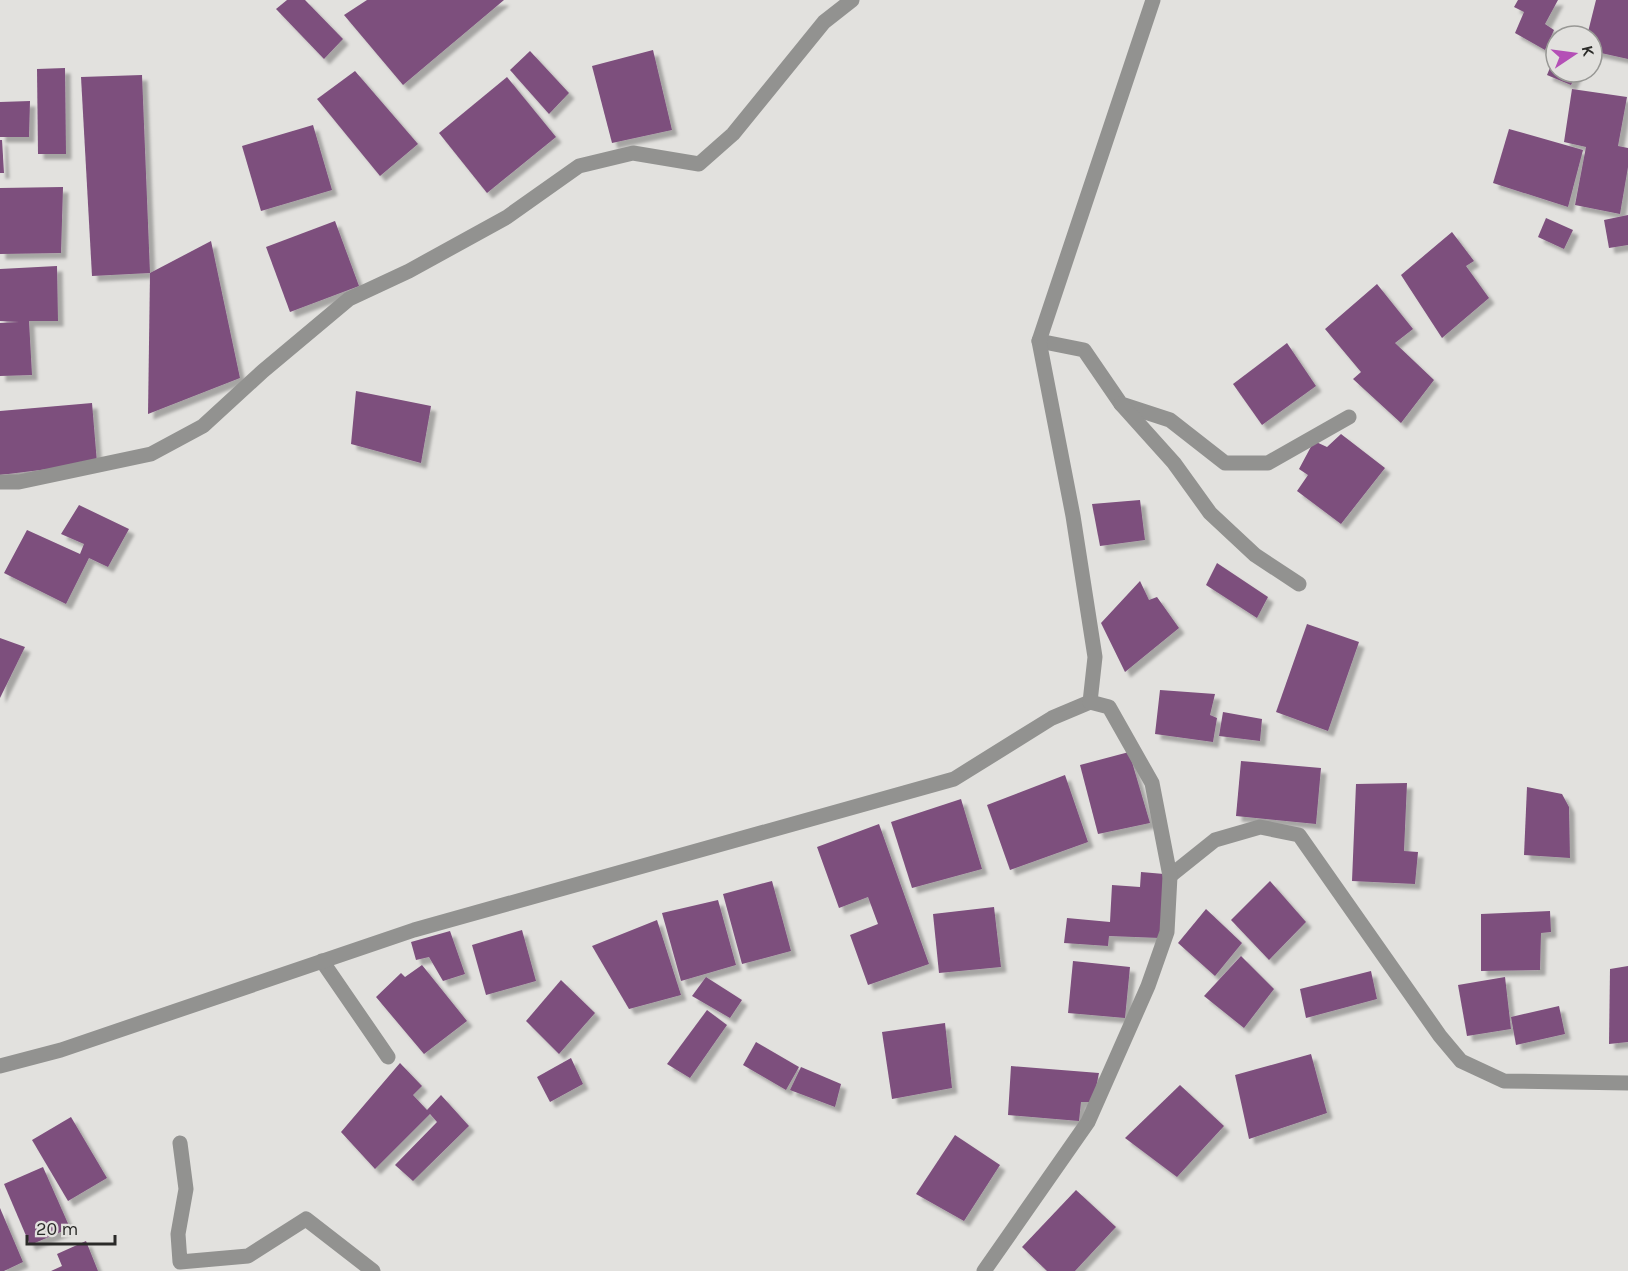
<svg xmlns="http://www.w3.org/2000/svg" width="1628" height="1271" font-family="Karla,sans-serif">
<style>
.building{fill:#7d4f7d;filter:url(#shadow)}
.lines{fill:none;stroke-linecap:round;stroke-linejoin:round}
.minor{stroke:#929290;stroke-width:15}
</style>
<defs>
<filter id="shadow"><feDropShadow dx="5.5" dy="5.5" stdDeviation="1.5" flood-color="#0004"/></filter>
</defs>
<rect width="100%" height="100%" fill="#e2e1de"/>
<g class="building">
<path d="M287 0H305L343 39 324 59 276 9Z"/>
<path d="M367 0H504L403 85 344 15Z"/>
<path d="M1518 0H1558L1545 24 1554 30 1545 50 1515 33 1524 12 1514 7Z"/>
<path d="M1596 0H1628V59L1592 51V36H1587Z"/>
<path d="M653 50 672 130 612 143 592 66Z"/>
<path d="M530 51 569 93 549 114 510 70Z"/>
<path d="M1556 53V72H1577L1571 85 1547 75Z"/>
<path d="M65 68 66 154H38L37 69Z"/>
<path d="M355 71 418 144 380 176 317 99Z"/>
<path d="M142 75 150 273 92 276 81 77Z"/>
<path d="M507 77 556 137 487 193 439 133Z"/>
<path d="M1572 89 1627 97 1618 146 1628 148V167L1620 214 1575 205 1586 147 1564 142Z"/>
<path d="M30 101 29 137H0V102Z"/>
<path d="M313 125 332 190 261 211 242 146Z"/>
<path d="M1509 129 1583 150 1568 207 1493 183Z"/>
<path d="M0 140H2L4 173H0Z"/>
<path d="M63 187 61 253 0 254V188Z"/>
<path d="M1628 215V245L1609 248 1604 220Z"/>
<path d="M1546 218 1573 230 1564 249 1538 237Z"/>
<path d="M335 221 359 286 290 312 266 247Z"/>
<path d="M1452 232 1474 261 1466 266 1489 298 1442 338 1401 275Z"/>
<path d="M211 241 240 378 148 414 150 273Z"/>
<path d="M57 266 58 321H29L32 375 0 376V323L19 322 0 321V269Z"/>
<path d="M1377 284 1413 329 1395 343 1434 380 1401 423 1353 379 1361 372 1325 329Z"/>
<path d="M1287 343 1316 386 1262 425 1233 384Z"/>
<path d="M356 391 431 406 421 463 351 444Z"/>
<path d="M92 403 97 463 0 475V411Z"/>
<path d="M1341 434 1385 468 1341 524 1297 491 1308 475 1299 469 1314 441 1327 447Z"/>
<path d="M1140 500 1145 540 1100 546 1092 504Z"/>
<path d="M79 505 129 529 108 567 89 558 66 604 4 573 27 530 80 554 84 544 61 534Z"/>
<path d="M1217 563 1268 597 1257 618 1206 585Z"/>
<path d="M1140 581 1149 600 1157 597 1179 628 1125 672 1101 623Z"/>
<path d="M1307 624 1359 642 1328 731 1276 712Z"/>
<path d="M0 638 25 647 0 698Z"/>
<path d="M1160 690 1215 694 1210 715 1217 718 1213 742 1155 734Z"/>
<path d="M1223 712 1262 719 1260 741 1219 736Z"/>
<path d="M1129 752 1150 823 1098 834 1080 765Z"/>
<path d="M1241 761 1321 768 1316 824 1236 816Z"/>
<path d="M1065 775 1088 842 1010 870 987 805Z"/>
<path d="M1407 783 1404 851 1418 852 1415 884 1352 881 1356 784Z"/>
<path d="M1527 787 1562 794 1569 807 1570 858 1524 855Z"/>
<path d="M961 799 982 869 912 888 891 822Z"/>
<path d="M879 824 929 964 868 985 850 935 878 924 868 897 839 908 817 847Z"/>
<path d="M1141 872 1164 874 1160 938 1109 936 1108 946 1064 943 1067 918 1110 922 1112 885 1140 887Z"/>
<path d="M772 881 791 951 742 964 723 894Z"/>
<path d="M1270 881 1306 922 1269 960 1231 920Z"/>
<path d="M718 900 736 965 681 981 662 913Z"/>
<path d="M994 907 1001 967 939 973 933 914Z"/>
<path d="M1206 909 1242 943 1215 976 1178 943Z"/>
<path d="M1550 911 1551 932 1541 933 1540 970 1481 971V914Z"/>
<path d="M657 920 681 995 629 1009 592 946Z"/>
<path d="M522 930 536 981 486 995 472 945Z"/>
<path d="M450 931 465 974 443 981 429 957 416 960 411 942Z"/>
<path d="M1241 956 1274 989 1244 1028 1204 996Z"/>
<path d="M1073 961 1130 967 1125 1018 1068 1013Z"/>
<path d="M422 965 467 1021 424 1054 376 997 401 973 405 977Z"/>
<path d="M1628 966V1042L1609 1044 1610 969Z"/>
<path d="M1371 971 1377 999 1306 1018 1300 989Z"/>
<path d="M706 977 742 1000 730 1018 692 996Z"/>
<path d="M1505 977 1511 1029 1467 1036 1458 985Z"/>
<path d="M561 980 595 1013 559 1054 526 1021Z"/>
<path d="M1559 1006 1565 1034 1516 1045 1511 1017Z"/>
<path d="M707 1010 727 1025 690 1078 667 1064Z"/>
<path d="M945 1023 952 1088 892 1099 882 1032Z"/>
<path d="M756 1042 799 1067 786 1090 743 1065Z"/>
<path d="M1311 1054 1327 1113 1249 1139 1235 1075Z"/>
<path d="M571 1058 583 1084 550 1102 537 1077Z"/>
<path d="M400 1063 422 1086 413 1095 427 1110 441 1095 469 1126 413 1181 395 1165 437 1122 430 1114 375 1169 341 1132Z"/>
<path d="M1011 1066 1099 1073 1093 1102H1081L1079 1121 1008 1115Z"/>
<path d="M801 1067 841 1084 835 1107 790 1090Z"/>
<path d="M1180 1085 1224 1126 1177 1177 1125 1138Z"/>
<path d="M71 1117 107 1178 68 1201 32 1140Z"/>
<path d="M955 1135 1000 1165 964 1221 916 1194Z"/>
<path d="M43 1167 70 1228 30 1245 4 1184Z"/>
<path d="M1076 1190 1116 1227 1075 1271H1047L1022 1247Z"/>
<path d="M0 1208 23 1262 4 1271H0Z"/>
<path d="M86 1241 98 1271H51L62 1266 57 1254Z"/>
</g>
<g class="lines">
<g class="minor">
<path d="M1039 341 1084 350 1121 404 1170 420 1225 463H1268L1349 417"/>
<path d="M1121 404 1174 463 1210 513 1255 555 1299 584"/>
<path d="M0 482H19L151 454 203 426 263 371 349 299 409 271 507 217 579 166 633 153 699 164 733 134 824 22 852 0"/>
<path d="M1170 876 1215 840 1260 827 1299 835 1440 1036 1461 1061 1504 1081 1628 1083"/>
<path d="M322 961 388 1057"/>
<path d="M0 1066 61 1050 414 930 954 779 1052 718 1090 702 1095 657 1073 516 1039 341 1153 0"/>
<path d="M180 1143 186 1189 178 1234 180 1262 248 1256 306 1219 373 1271"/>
<path d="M984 1271 1088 1122 1148 986 1167 932 1170 876 1152 783 1109 707 1090 702"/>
</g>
</g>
<g transform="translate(1574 54) rotate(77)"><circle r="28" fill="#e2e1de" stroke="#989895" stroke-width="1.5"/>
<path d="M0-4.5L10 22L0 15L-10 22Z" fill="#b450b6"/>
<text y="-9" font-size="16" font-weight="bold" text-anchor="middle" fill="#2a2a28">K</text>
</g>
<path d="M27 1235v9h88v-9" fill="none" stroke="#2a2a28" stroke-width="3"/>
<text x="36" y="1235" font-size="18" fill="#2a2a28" stroke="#e2e1de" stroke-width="4.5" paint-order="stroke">20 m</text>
</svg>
